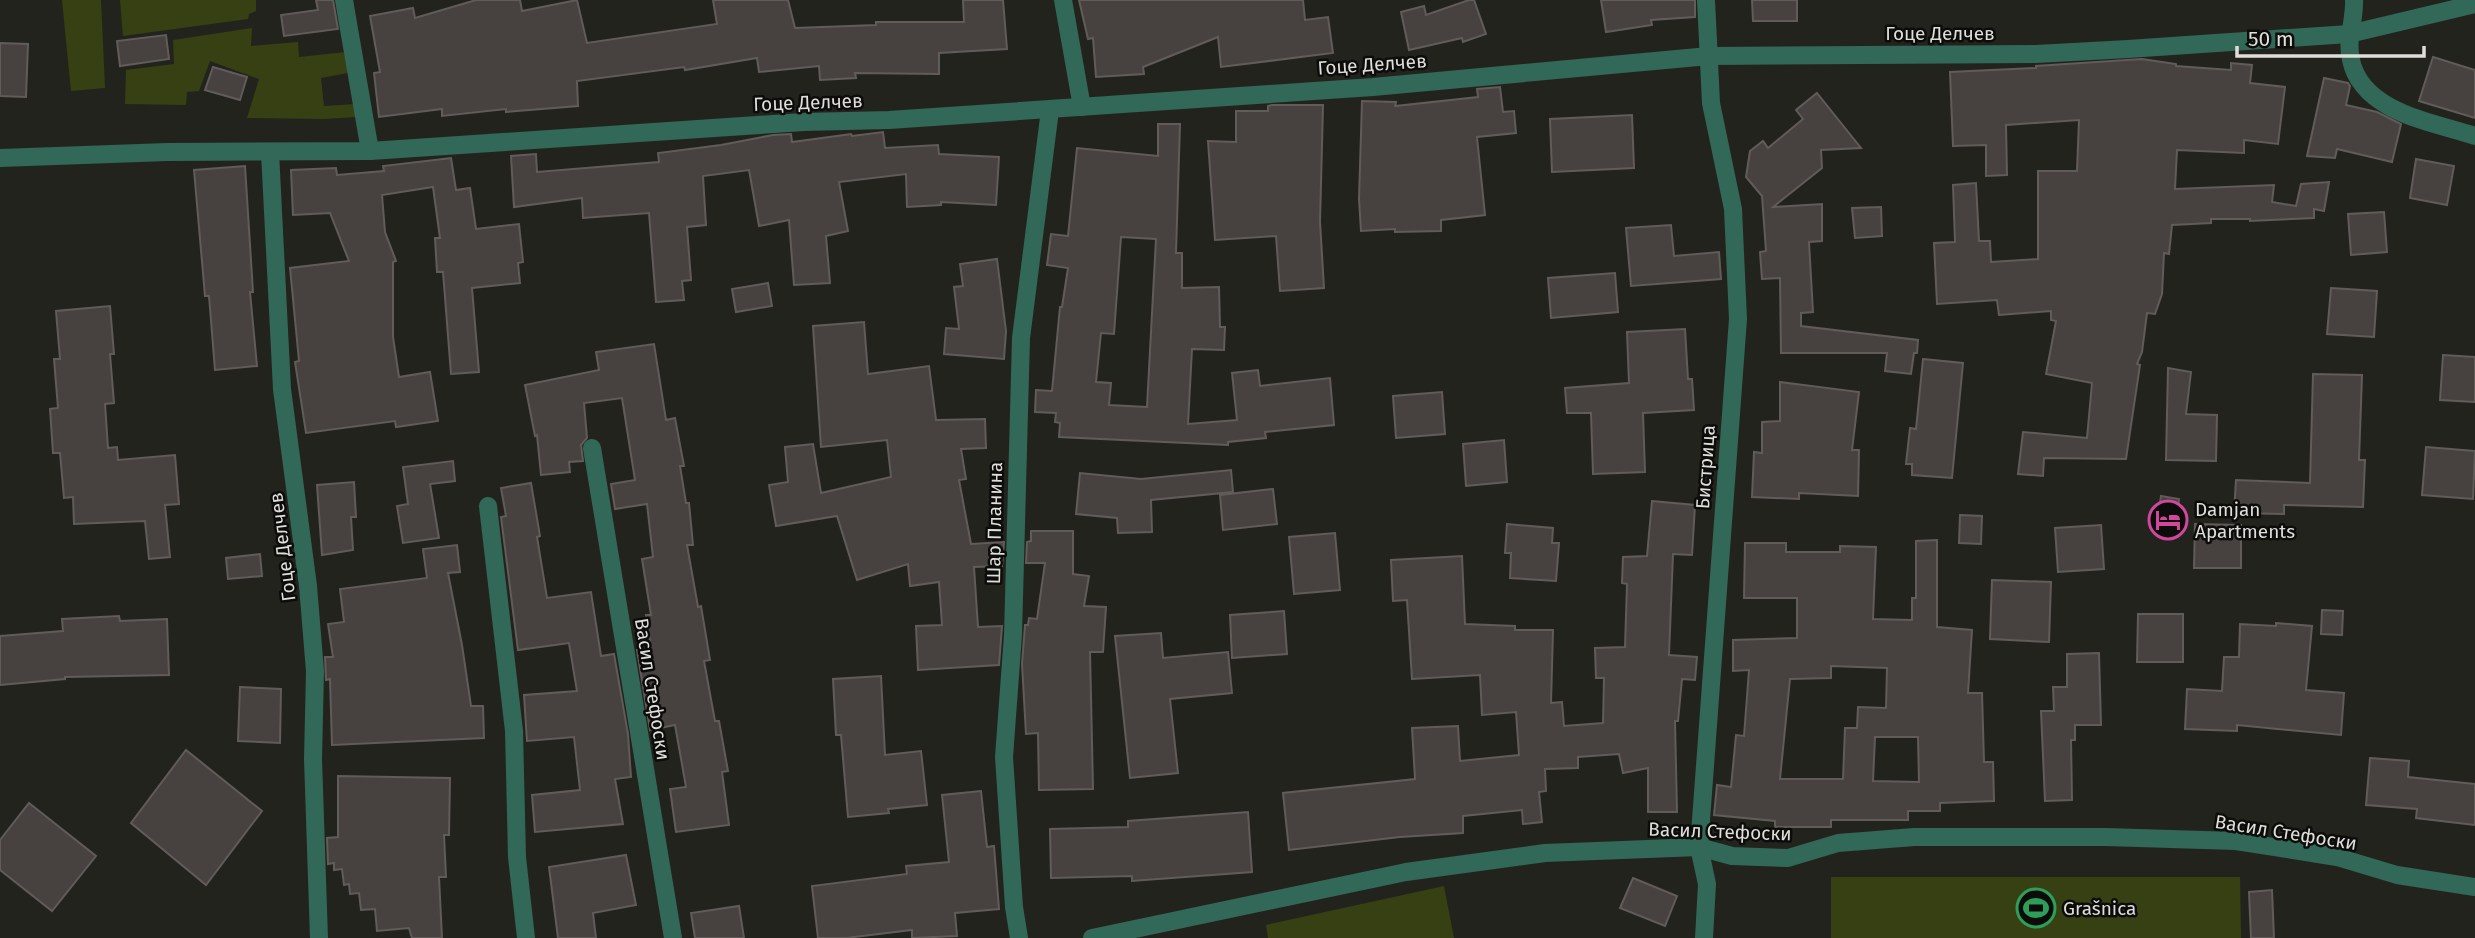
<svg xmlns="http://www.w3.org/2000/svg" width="2475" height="938" font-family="'Fira Sans',sans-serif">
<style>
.green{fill:#374012}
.building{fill:#474140;stroke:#615b5a;stroke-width:2;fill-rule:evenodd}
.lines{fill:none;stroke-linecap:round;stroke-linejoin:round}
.street{stroke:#316857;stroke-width:18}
.labels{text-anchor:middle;stroke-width:5;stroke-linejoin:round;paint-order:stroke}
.street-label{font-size:19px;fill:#dfdedb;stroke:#0c0c0a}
.poi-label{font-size:19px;fill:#dfdedb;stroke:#0c0c0a;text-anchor:start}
</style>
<rect width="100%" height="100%" fill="#23231e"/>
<g class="green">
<path d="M62 0H101L105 88 71 91Z"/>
<path d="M120 0H256V11L249 14 248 19 123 36Z"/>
<path d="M252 28 251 46 298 42 299 57 346 52 348 73 321 78 324 106 356 104V117L323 119 247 118 259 79 210 61 199 91 187 92 186 105 125 104 126 70 174 64 173 40Z"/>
<path d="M1831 877H2240L2241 938H1831Z"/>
<path d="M1444 886 1454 938H1268L1266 925Z"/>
</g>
<g class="building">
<path d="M316 0H333L338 29 284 36 281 15 318 10Z"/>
<path d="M476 0H520L522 11 577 0 587 43 717 24 713 0H788L795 28 876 25V22H964L963 0H1003L1007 49 939 53V74L855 73 856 78 820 80 819 66 759 72 757 58 685 70 684 67 577 81 578 106 506 112V109L442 116V109L379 117 374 73 380 72 370 16 413 8 415 18Z"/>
<path d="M1079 0H1303L1305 20 1328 17 1333 53 1221 67 1218 37 1143 67 1144 74 1096 77 1093 38 1088 39Z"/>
<path d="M1469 0H1474L1486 34 1463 42 1462 38 1409 50 1401 12 1424 6 1426 15Z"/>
<path d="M1601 0H1695V17L1651 20 1652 25 1606 32Z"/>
<path d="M1752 0H1797V21H1753Z"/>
<path d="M166 35 169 59 120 66 117 41Z"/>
<path d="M0 43 28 44 26 97 0 96Z"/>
<path d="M2433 57 2475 70V118L2419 101Z"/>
<path d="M2142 59 2176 64V66L2231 70V63L2252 65 2250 83 2285 87 2278 144 2244 140V153L2177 150 2175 189 2274 185 2272 202 2296 206 2301 184 2329 182 2324 211 2314 209V218L2250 221V219H2211V223L2172 225 2169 254 2164 253 2162 294 2155 314 2147 313 2142 352 2137 364 2140 365 2126 459 2044 458 2043 476 2018 474 2023 432 2087 438 2092 383 2046 374 2056 321 2051 320V311L1999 315 1997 300 1937 304 1934 243 1955 242 1953 185 1976 183 1979 241H1990L1991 262 2038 259V171H2077L2079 120 2006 125 2007 175 1986 176V145L1953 146 1950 72 2036 68V66Z"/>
<path d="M213 67 247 77 240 100 205 90Z"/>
<path d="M2324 78 2348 83 2350 86 2346 105 2377 112 2401 124 2392 162 2337 149 2335 158 2307 156Z"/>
<path d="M1500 87 1503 112 1514 111 1516 133 1477 137 1485 215 1441 220V231L1395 232V229L1361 231 1359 199 1362 101 1396 102 1395 106 1478 97 1477 89Z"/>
<path d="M1817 93 1861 148 1821 150 1822 168 1773 207 1822 204V241L1809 242 1813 312 1801 313V326L1918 340 1917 353H1914L1911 374 1885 371 1887 353H1781L1780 278 1762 279 1760 252 1766 251 1762 196 1746 177 1750 151 1763 141 1768 148 1803 119 1796 110Z"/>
<path d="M1323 105 1320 222 1324 288 1280 291 1276 236 1215 240 1208 141 1236 142V111H1268V106L1272 105Z"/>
<path d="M1632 115 1634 168 1552 172 1550 119Z"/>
<path d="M1158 124H1180L1176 253H1182V288L1219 287 1220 327H1225L1224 350 1192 349 1188 424 1237 420 1232 373 1258 370 1260 386 1330 378 1334 425 1265 432 1266 438 1228 442V445L1059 437 1060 423 1055 422 1056 413 1035 412 1036 390 1052 391 1060 307H1062L1068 268 1047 265 1051 234 1068 236 1077 148 1158 156ZM1121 237 1156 239 1147 407 1109 405 1111 383 1096 382 1101 333 1114 334Z"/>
<path d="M883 132 885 148 938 145 939 154 999 157 996 205 941 202V205L907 207 906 174 839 182 848 231 826 236 830 283 794 285 789 220 759 226 749 170 703 176 706 225 687 227 691 280 682 281 684 300 656 302 649 213 583 218 582 198 514 207 511 156 536 154 537 172 659 162 658 153 721 145 773 135 791 134 792 142 851 134 852 136Z"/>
<path d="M451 158 456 190 470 188 476 229 519 224 523 262 518 263 520 283 472 288 479 372 451 374 443 272H437L435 238H440L433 187 382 195 385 232 396 261 393 262V337L399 377 430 372 438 421 396 427 395 421 306 433 295 362 299 361 290 268 349 261 330 213 293 215 291 170 336 168 337 175 384 171 383 166Z"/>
<path d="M2416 159 2454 166 2447 205 2410 198Z"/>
<path d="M245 166 253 292H250L257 366 215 370 209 296H205L194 170Z"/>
<path d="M1881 207 1882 236 1855 238 1852 208Z"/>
<path d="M2384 212 2387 252 2351 255 2348 214Z"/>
<path d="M1671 225 1674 256 1719 252 1721 279 1631 286 1626 228Z"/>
<path d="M997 259 1006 331 1004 359 944 354 946 328 959 329 954 287 963 286 960 264Z"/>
<path d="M1615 273 1618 312 1551 318 1548 278Z"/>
<path d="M768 283 772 306 736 312 732 289Z"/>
<path d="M2331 288 2377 291 2374 337 2327 334Z"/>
<path d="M110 306 114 354H110L114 403 105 404 108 448 117 447 118 460 175 455 179 504 165 505 170 557 149 559 145 521 74 524 73 497 64 498 60 453H53L50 409 58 408 54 359H60L56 311Z"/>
<path d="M864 322 868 374 929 366 936 420 985 419 986 448 961 449 966 479 959 480 971 544 1004 542 1002 566 974 567 978 627 1002 626 999 665 918 670 916 626 942 625 939 582 910 586 908 564 857 580 837 516 776 526 769 485 788 482 785 447 813 444 821 493 891 477 887 440 821 447 813 326Z"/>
<path d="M1685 329 1688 379H1692L1694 410 1643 413 1645 472 1593 474 1591 413H1567L1565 388 1629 383 1627 332Z"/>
<path d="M654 344 666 420 675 418 684 466H680L686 503H689L693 545H687L698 607 701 606 710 660 704 661 715 721H719L728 771 722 772 729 825 676 832 670 789 686 787 675 725 650 730 637 650 651 648 646 615H651L642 559 653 557 647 504 615 509 611 484 635 480 622 398 584 403 587 438 581 445 583 461 569 462 570 472 541 475 537 435 535 436 525 385 599 370 596 352Z"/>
<path d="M2443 355 2475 357V402L2440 400Z"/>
<path d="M1923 359 1963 363 1952 478 1912 475V464H1906L1910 428 1916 429Z"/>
<path d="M2168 368 2191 372 2186 414 2217 415 2216 461 2166 460Z"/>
<path d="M2313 374 2362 375 2359 460H2365L2363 507 2284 505V514L2234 513 2236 480 2310 483Z"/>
<path d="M1780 382 1859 392 1852 450H1859L1858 496 1799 493V499L1752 497 1754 452 1762 453V422L1780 421Z"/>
<path d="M1442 392 1445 434 1396 438 1393 396Z"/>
<path d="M1504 440 1507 482 1466 486 1463 444Z"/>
<path d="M2426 447 2475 451 2473 499 2422 495Z"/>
<path d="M453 461 455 481 430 484 439 538 403 543 397 506 408 504 403 467Z"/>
<path d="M1231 470 1233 492 1151 500 1152 532 1118 533 1117 518 1076 514 1080 473 1141 479Z"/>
<path d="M354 482 356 517H351L353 550 322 555 317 485Z"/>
<path d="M531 483 540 536 537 537 547 598 591 592 601 656 614 654 628 734 631 777 615 779 623 824 535 832 532 795 580 790 574 737 527 741 524 695 577 691 569 643 518 650 501 517 506 516 501 488Z"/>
<path d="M1273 489 1277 524 1223 530 1220 495Z"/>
<path d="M2161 496 2179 499 2176 534 2156 531Z"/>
<path d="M1652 501 1695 505 1692 555 1673 554 1669 655 1697 657 1695 680 1682 679 1678 721H1675L1677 812H1648V768L1623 773 1619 754 1578 757V768L1545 769 1546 791 1539 792 1542 822 1523 824 1522 810 1463 816V833L1400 837 1289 850 1283 793 1415 779 1412 728 1458 726 1460 761 1519 755 1516 712 1482 715 1480 675 1412 679 1407 600 1393 601 1391 560 1462 556 1465 624 1515 626V630H1553L1551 703 1562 702 1564 726 1603 723 1604 678H1596L1595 648 1625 647 1627 584 1622 583 1623 557 1647 556Z"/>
<path d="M1960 515 1982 516 1981 544 1959 543Z"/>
<path d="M1507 524 1553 528 1552 543H1559L1556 581 1510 578 1511 553H1505Z"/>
<path d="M2195 524 2241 525V568H2194Z"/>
<path d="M2101 525 2104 569 2058 572 2055 528Z"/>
<path d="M1031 531H1073V574L1089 576 1084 606 1106 607 1103 652H1090L1093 789 1039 790 1038 733 1026 734 1022 664 1025 625H1028L1029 618 1037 619 1045 563H1026L1027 542 1031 541Z"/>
<path d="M1335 533 1340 590 1294 594 1289 537Z"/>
<path d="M1937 540V627L1972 630 1968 693H1982L1984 762H1993L1994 801 1940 803V811H1908V820H1831V827H1775V821L1714 815 1717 785 1731 787 1736 735 1744 736 1749 670 1733 671V640L1797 638V598H1744L1745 543H1786V552H1840V546L1876 547 1873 619 1912 620V598H1916V541ZM1831 666 1887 668 1886 708 1858 707 1857 728H1845L1843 779H1780L1790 679 1831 678ZM1875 737H1918L1919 782 1873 781Z"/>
<path d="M457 545 460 572 448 573 462 645 471 706H483L484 738 332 745 330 679 326 680 325 657H333L328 624 344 622 340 589 427 578 423 549Z"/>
<path d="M260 554 262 576 228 579 226 558Z"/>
<path d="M1992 580 2051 582 2049 642 1990 639Z"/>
<path d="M2322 610 2343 611 2342 635 2321 634Z"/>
<path d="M1284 611 1287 654 1232 658 1230 615Z"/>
<path d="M2138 614H2183V662H2137Z"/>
<path d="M119 616 120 621 167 619 169 675 65 677V679L0 685V636L63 631 62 619Z"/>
<path d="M2276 623 2312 626 2306 690 2344 693 2341 735 2237 725V731L2185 729 2187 689 2222 691 2224 657H2239L2240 624 2276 626Z"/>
<path d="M1161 633 1163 658 1228 652 1232 693 1170 699 1178 773 1130 778 1115 636Z"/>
<path d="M2099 653 2101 725H2075V740H2071L2072 800 2045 801 2041 711H2054L2053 687H2067V654Z"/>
<path d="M881 676 885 755 921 751 927 805 888 809 889 813 848 817 841 735H836L833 679Z"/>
<path d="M240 687 281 689 280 743 238 741Z"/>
<path d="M186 750 262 811 206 885 131 823Z"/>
<path d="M2370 758 2409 761 2408 777 2475 784V825L2416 818 2417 809 2366 805Z"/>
<path d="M338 776 450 778 449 835H444L446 877H439L442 938H412L409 928 377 931 375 909 361 910 359 893 350 894 349 884 344 885 342 869 334 870V863L328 864 327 838 338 837Z"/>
<path d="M981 791 987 847 994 846 999 909 955 913 957 936 912 938V930L846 938H818L812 886 907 874 906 866 949 862 942 795Z"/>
<path d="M29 803 96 856 52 911 0 870V840Z"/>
<path d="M1248 812 1252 872 1132 881V876L1051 878 1050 829 1128 827V821Z"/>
<path d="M626 855 636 905 593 913 596 938H558L549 867Z"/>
<path d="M1633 878 1677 896 1665 926 1620 908Z"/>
<path d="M2272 890 2274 938H2251L2249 892Z"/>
<path d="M739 906 744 938H695L691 913Z"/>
</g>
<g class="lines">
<g class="street">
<path d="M344 0 370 151"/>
<path d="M1063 0 1082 107"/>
<path d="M2354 0C2355 20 2346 39 2351 60 2362 112 2432 122 2475 136"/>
<path d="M270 152 282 389 308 586 315 671 313 759 319 938"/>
<path d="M0 158 167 152 370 151 803 122 889 120 1373 87 1709 56 2036 54 2128 49 2349 34 2475 4"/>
<path d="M592 448 673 938"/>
<path d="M488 506 514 731 517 857 526 938"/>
<path d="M1019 938 1014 907 1004 757 1013 635 1021 338 1050 110"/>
<path d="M1092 938 1406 872 1545 853 1699 847 1732 856 1788 858 1838 843 1914 837H2106L2236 841 2337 857 2397 875 2475 887"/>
<path d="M1704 938 1707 884 1699 847 1738 319 1733 209 1711 103 1706 0"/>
</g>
</g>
<defs>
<symbol id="hotel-ring" viewBox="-11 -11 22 22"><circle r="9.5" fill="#0c0c0a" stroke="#d1479c" stroke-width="1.5"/><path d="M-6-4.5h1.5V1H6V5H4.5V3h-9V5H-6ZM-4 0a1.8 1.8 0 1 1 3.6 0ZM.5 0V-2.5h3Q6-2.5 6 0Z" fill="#d1479c"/></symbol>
<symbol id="stadium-ring" viewBox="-11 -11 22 22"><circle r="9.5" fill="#0c0c0a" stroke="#2e9e5b" stroke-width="1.5"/><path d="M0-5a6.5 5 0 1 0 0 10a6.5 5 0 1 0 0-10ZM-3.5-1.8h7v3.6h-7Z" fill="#2e9e5b"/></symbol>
</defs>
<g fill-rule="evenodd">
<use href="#hotel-ring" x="2146" y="498" width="44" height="44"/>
<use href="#stadium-ring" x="2014" y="886" width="44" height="44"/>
</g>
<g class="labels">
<g class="street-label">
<text x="1940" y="40">Гоце Делчев</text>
<text transform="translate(1372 64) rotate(-4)" y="7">Гоце Делчев</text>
<text transform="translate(808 102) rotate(-2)" y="7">Гоце Делчев</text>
<text transform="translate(1705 467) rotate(-86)" y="7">Бистрица</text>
<text transform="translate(994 523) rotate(-89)" y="7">Шар Планина</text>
<text transform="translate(282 547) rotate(-97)" y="7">Гоце Делчев</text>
<text transform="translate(653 689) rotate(81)" y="7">Васил Стефоски</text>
<text transform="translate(1720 831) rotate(2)" y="7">Васил Стефоски</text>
<text transform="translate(2286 832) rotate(9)" y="7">Васил Стефоски</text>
</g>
<g class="poi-label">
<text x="2195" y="516">Damjan<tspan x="2195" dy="22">Apartments</tspan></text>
<text x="2063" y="915">Grašnica</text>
</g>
</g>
<path d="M2237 46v10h187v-10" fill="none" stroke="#dfdedb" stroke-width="3.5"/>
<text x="2248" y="46" font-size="21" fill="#dfdedb" stroke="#0c0c0a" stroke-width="5" paint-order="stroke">50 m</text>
</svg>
